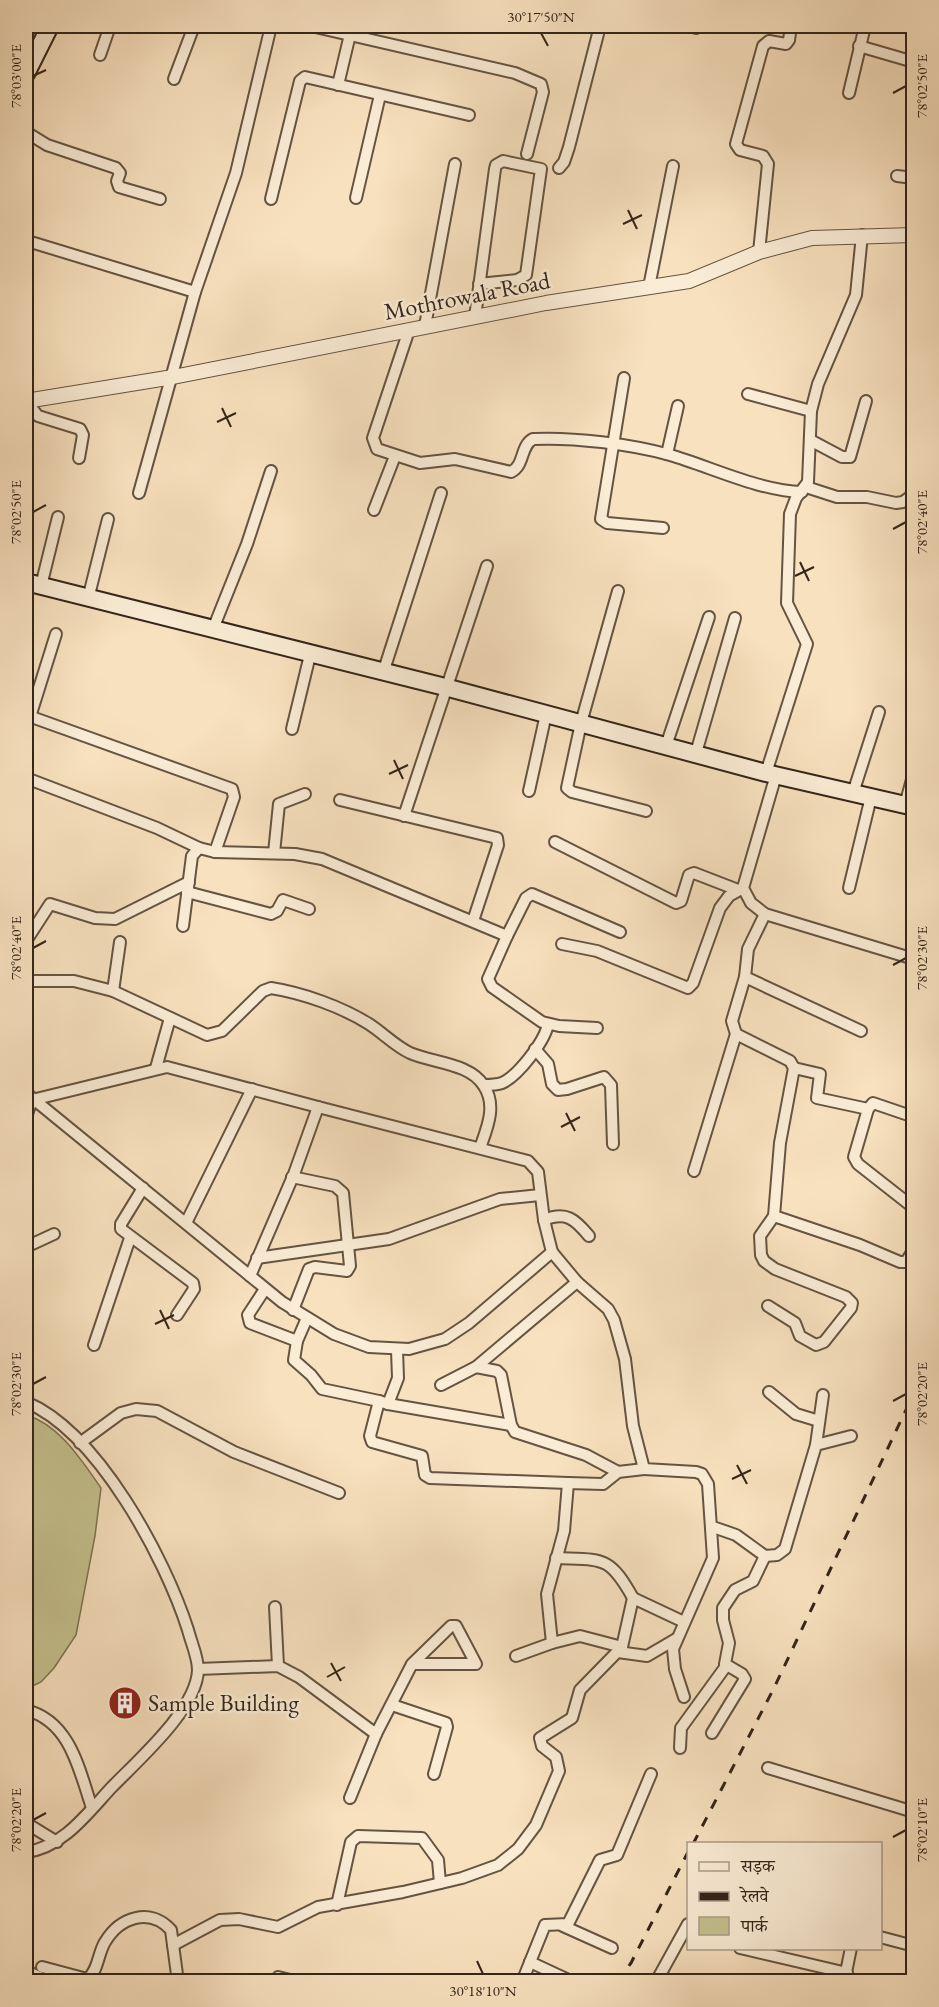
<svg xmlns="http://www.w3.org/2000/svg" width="939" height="2007" font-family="'EB Garamond','Noto Serif Devanagari',serif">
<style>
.green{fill:#c4c18e;stroke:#7c7354;stroke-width:1.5}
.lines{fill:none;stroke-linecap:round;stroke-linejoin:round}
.minor-casing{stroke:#645442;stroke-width:14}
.tertiary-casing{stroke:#645442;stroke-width:16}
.secondary-casing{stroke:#332519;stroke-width:20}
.minor{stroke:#faecd5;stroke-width:10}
.tertiary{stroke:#faecd5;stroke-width:14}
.secondary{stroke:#faecd5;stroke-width:16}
.rail{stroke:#332519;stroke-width:3;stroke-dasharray:10 10;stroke-linecap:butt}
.ticks{fill:none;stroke:#332519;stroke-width:2}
.labels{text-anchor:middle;stroke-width:5;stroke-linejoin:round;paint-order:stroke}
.street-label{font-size:24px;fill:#332519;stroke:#faecd5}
.poi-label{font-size:24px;fill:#332519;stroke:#faecd5;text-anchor:start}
.neatline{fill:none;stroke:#332519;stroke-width:2}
.ticks-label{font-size:15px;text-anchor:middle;fill:#332519}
</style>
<rect width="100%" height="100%" fill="#f8e1bf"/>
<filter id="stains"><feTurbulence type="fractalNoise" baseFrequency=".00333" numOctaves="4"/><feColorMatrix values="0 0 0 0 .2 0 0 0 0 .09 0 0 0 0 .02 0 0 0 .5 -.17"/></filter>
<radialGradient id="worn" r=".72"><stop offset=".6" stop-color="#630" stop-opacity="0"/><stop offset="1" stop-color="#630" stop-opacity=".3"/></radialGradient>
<path class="green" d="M26 1415C59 1424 82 1461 101 1488L95 1536 76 1635 54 1668 41 1682 26 1689Z"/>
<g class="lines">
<defs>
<g id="minor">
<path d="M311 26 515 73 541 84 543 92 527 154"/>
<path d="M696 28 697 26"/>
<path d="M859 46 914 62"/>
<path d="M100 55 110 26"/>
<path d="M174 79 194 26"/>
<path d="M338 85 352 26"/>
<path d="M849 93 865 26"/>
<path d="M26 132 47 145 116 168 120 173 117 181 119 187 160 199"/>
<path d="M559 168 564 162 569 147 600 26"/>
<path d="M897 176 914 178"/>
<path d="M356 198 380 95"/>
<path d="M271 199 300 81 305 77 469 115"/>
<path d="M34 243 195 292"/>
<path d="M759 252 768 164 763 156 740 150 736 144 763 46 769 41 786 44 789 40 791 26"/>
<path d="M649 287 673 166"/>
<path d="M475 317 495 169 496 165 503 161 541 169 526 275 517 280 479 284"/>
<path d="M425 326 455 164"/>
<path d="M409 330 373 438 377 449 420 463 455 459 511 472C525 465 520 446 533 439 573 437 631 444 670 455 711 467 760 491 802 492"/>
<path d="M624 378 601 519 607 523 663 528"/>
<path d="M748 394 811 411"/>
<path d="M26 401 38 416 80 429 83 435 79 458"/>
<path d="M810 440 842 457H850L866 401"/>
<path d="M667 454 678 406"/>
<path d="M806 487 837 497H867L896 503 903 502 914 494"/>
<path d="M139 493 195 292 236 173 271 26"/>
<path d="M374 510 395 456"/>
<path d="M41 586 58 517"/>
<path d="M618 591 581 723 567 788 572 792 646 811"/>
<path d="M88 599 108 519"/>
<path d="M213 629 247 544 271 471"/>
<path d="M383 673 441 493"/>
<path d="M26 715 232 789 234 797 215 852 199 848 192 856 183 926"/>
<path d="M30 717 56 634"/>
<path d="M292 729 310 655"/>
<path d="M666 746 709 617"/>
<path d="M696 753 735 618"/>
<path d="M766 773 807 644 787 603 790 514 796 498 808 482 811 411 818 384 856 295 862 235"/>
<path d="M776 775 743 888 751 903 765 914 914 959"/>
<path d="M26 778 157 828 199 848"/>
<path d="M529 791 546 714"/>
<path d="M853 793 879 712"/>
<path d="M340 800 497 838 498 845 473 921"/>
<path d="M905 805 914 772"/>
<path d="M404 816 487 566"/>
<path d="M555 842 676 903 681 901 689 875 694 873 738 890"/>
<path d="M215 852 295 854 322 859 507 936 526 898 532 894 620 932"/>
<path d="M274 853 279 804 305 794"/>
<path d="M849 888 871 797"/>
<path d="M187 892 271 914 277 911 283 900 309 909"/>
<path d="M507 936 488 979 492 987 542 1022 559 1026 597 1028"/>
<path d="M26 941 50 904 95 918 115 919 189 882"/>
<path d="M562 944 597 951 688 988 693 983 720 908 729 896 743 888"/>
<path d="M745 977 861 1031"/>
<path d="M26 981H74L113 991 120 942"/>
<path d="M113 991 207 1035 222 1031 263 991 271 988C303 993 342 1007 369 1024 383 1033 395 1046 410 1053 433 1063 470 1063 484 1086 497 1106 487 1128 480 1148"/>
<path d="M736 1034 790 1061 794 1068 780 1143 774 1216 860 1245 900 1262H906L914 1249"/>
<path d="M535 1049 548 1064 552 1084 558 1090 567 1089 604 1077 611 1085 613 1144"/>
<path d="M156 1068 170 1018"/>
<path d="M794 1068 820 1074 817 1098 868 1109"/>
<path d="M484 1085C490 1085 496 1085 502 1083 518 1076 545 1041 548 1024"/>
<path d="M26 1093 282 1302 334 1334 369 1347 409 1349 445 1339 469 1323 552 1252 577 1282 608 1309 614 1320 625 1359 633 1426 644 1469 696 1472 702 1474 708 1484 713 1558 673 1649 675 1669 684 1697"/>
<path d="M26 1117 32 1100 167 1067 318 1107"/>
<path d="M914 1117 873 1103 868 1109 854 1157 858 1164 914 1208"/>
<path d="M694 1171 736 1034 732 1021 745 977 748 949 765 914"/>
<path d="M292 1177 335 1186 343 1193 350 1266 347 1271 315 1267 309 1269 293 1310"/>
<path d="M143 1188 121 1224V1229L193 1283 194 1289 177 1315"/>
<path d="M544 1220C566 1211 575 1219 589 1236"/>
<path d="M186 1223 252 1089"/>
<path d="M26 1247 54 1234"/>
<path d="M257 1258 389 1239 500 1199 540 1195"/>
<path d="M250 1276 294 1174 318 1107 528 1161 538 1172 544 1220 552 1252"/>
<path d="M265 1289 248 1315 250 1323 297 1341 307 1318"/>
<path d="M768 1306 795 1323 800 1336 816 1345 824 1342 851 1308 852 1303 846 1297 775 1269 764 1261 761 1255 760 1236 774 1216"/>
<path d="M297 1341 294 1360 311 1375 322 1389 379 1401"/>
<path d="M94 1345 130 1238"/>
<path d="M397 1350 398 1378 388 1404 379 1401 370 1436 372 1442 422 1456 425 1475 430 1478 568 1483"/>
<path d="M476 1367 497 1371 501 1375 511 1425 515 1432 586 1455 618 1472"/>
<path d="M441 1385 476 1367 577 1282"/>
<path d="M769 1392 796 1414 819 1421"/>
<path d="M26 1402C98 1432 165 1558 188 1630 191 1642 198 1657 198 1670 197 1709 137 1761 111 1788 87 1814 62 1848 26 1852"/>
<path d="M388 1404 511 1425"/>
<path d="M80 1443 121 1413 136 1409 157 1411 234 1452 339 1493"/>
<path d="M816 1445 823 1395"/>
<path d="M765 1556 777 1555 785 1549 816 1445 851 1436"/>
<path d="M556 1558C603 1560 609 1555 633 1598"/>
<path d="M275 1607 278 1666"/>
<path d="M622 1647 580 1636 552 1643 547 1594 564 1531 568 1483 603 1484 618 1472 644 1469"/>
<path d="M618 1652 647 1656 676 1639"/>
<path d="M516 1656 552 1643"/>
<path d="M198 1669 278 1666 299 1677 376 1734 412 1664 451 1626H456L476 1664H412"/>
<path d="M392 1705 446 1723 447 1727 434 1774"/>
<path d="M26 1710C70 1721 79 1769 92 1808"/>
<path d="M712 1733 745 1679 742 1674 725 1664 729 1643 723 1620V1608L735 1590 753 1581 765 1556 736 1535 713 1527"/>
<path d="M680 1748 681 1728 726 1666"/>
<path d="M768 1768 914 1812"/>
<path d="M350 1798 376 1734"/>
<path d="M26 1823 57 1842"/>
<path d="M337 1905 351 1842 358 1836 422 1838 438 1860 440 1883"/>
<path d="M563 1926 612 1948"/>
<path d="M880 1937 914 1946"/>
<path d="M173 1945 220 1920 239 1919 278 1927 318 1907 403 1892 462 1878 498 1865 518 1849 536 1825 559 1771 556 1757 542 1746 540 1738 572 1718 580 1690 622 1647 633 1598 684 1622"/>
<path d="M740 1948 847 1973"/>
<path d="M530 1962 573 1982"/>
<path d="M42 1967 87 1979C98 1972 98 1953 105 1942 120 1917 150 1907 171 1930L178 1982"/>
<path d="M26 1971 51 1982"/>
<path d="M277 1982 278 1977 298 1982"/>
<path d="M522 1982 545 1925 568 1924 600 1860 617 1855 651 1774"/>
<path d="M656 1982 688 1924"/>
<path d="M844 1982 851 1948"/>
<path d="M913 1982 914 1979"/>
</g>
<path id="tertiary" d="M26 401 173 377 546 303 689 281 759 252 812 238 914 235"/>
<g id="secondary">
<path d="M26 74 50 26"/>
<path d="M26 582 445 687 766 773 914 807"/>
</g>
</defs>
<use href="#minor" class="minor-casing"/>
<use href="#tertiary" class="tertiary-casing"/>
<use href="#secondary" class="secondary-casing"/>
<use href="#minor" class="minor"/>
<use href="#tertiary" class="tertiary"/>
<use href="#secondary" class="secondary"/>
<g class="rail">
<path d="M693 1844 774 1688 914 1393"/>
<path d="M617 1982 631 1963 688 1852"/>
</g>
</g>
<path class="ticks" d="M541 33 548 46M33 76 46 70M893 93 906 86M628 210 637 229M623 224 642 215M222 408 231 427M217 422 236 413M33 512 46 505M893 529 906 522M800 562 809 581M795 576 814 567M394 760 403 779M389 774 408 765M33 948 46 941M893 965 906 958M566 1113 575 1131M561 1127 580 1117M160 1310 169 1329M155 1324 174 1315M33 1384 46 1377M893 1401 906 1394M737 1465 747 1484M732 1479 751 1470M331 1663 341 1681M327 1677 345 1667M33 1820 46 1813M893 1837 906 1830M477 1961 483 1974"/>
<defs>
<symbol id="building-disc" viewBox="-11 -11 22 22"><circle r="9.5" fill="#8f2418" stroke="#faecd5"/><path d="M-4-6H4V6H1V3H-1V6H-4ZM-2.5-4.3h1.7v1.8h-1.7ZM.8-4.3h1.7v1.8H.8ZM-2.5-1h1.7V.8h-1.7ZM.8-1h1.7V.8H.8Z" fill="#fff"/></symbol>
</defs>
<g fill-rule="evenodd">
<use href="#building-disc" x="106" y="1684" width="38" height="38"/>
</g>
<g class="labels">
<g class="street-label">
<text transform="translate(467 296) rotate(-11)" y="8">Mothrowala Road</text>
</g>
<g class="poi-label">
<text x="148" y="1711">Sample Building</text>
</g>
</g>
<rect width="939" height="2007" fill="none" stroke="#f8e1bf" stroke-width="66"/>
<rect x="687" y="1842" width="195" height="108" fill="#faecd5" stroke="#aa9c8a" stroke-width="1.5"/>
<rect x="699" y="1862" width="30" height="9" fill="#faecd5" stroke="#aa9c8a" stroke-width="1.5"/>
<text x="741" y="1872" font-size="18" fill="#332519">सड़क</text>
<rect x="699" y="1892" width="30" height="9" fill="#332519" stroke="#aa9c8a" stroke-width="1.5"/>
<text x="741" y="1902" font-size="18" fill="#332519">रेलवे</text>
<rect x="699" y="1917" width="30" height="18" fill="#c4c18e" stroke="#aa9c8a" stroke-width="1.5"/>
<text x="741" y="1932" font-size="18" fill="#332519">पार्क</text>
<rect x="33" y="33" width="873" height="1941" class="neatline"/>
<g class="ticks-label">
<text x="541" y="22">30°17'50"N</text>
<text transform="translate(16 76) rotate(-90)" y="5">78°03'00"E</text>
<text transform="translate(922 86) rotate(-90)" y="5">78°02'50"E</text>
<text transform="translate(16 512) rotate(-90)" y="5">78°02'50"E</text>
<text transform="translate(922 522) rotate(-90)" y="5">78°02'40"E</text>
<text transform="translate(16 948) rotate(-90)" y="5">78°02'40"E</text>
<text transform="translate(922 958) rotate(-90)" y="5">78°02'30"E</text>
<text transform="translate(16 1384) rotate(-90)" y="5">78°02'30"E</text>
<text transform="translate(922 1394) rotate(-90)" y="5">78°02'20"E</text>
<text transform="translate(16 1820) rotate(-90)" y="5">78°02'20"E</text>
<text transform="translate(922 1830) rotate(-90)" y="5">78°02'10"E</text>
<text x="483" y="1996">30°18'10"N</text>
</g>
<rect width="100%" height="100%" filter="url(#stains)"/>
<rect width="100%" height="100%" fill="url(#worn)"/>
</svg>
